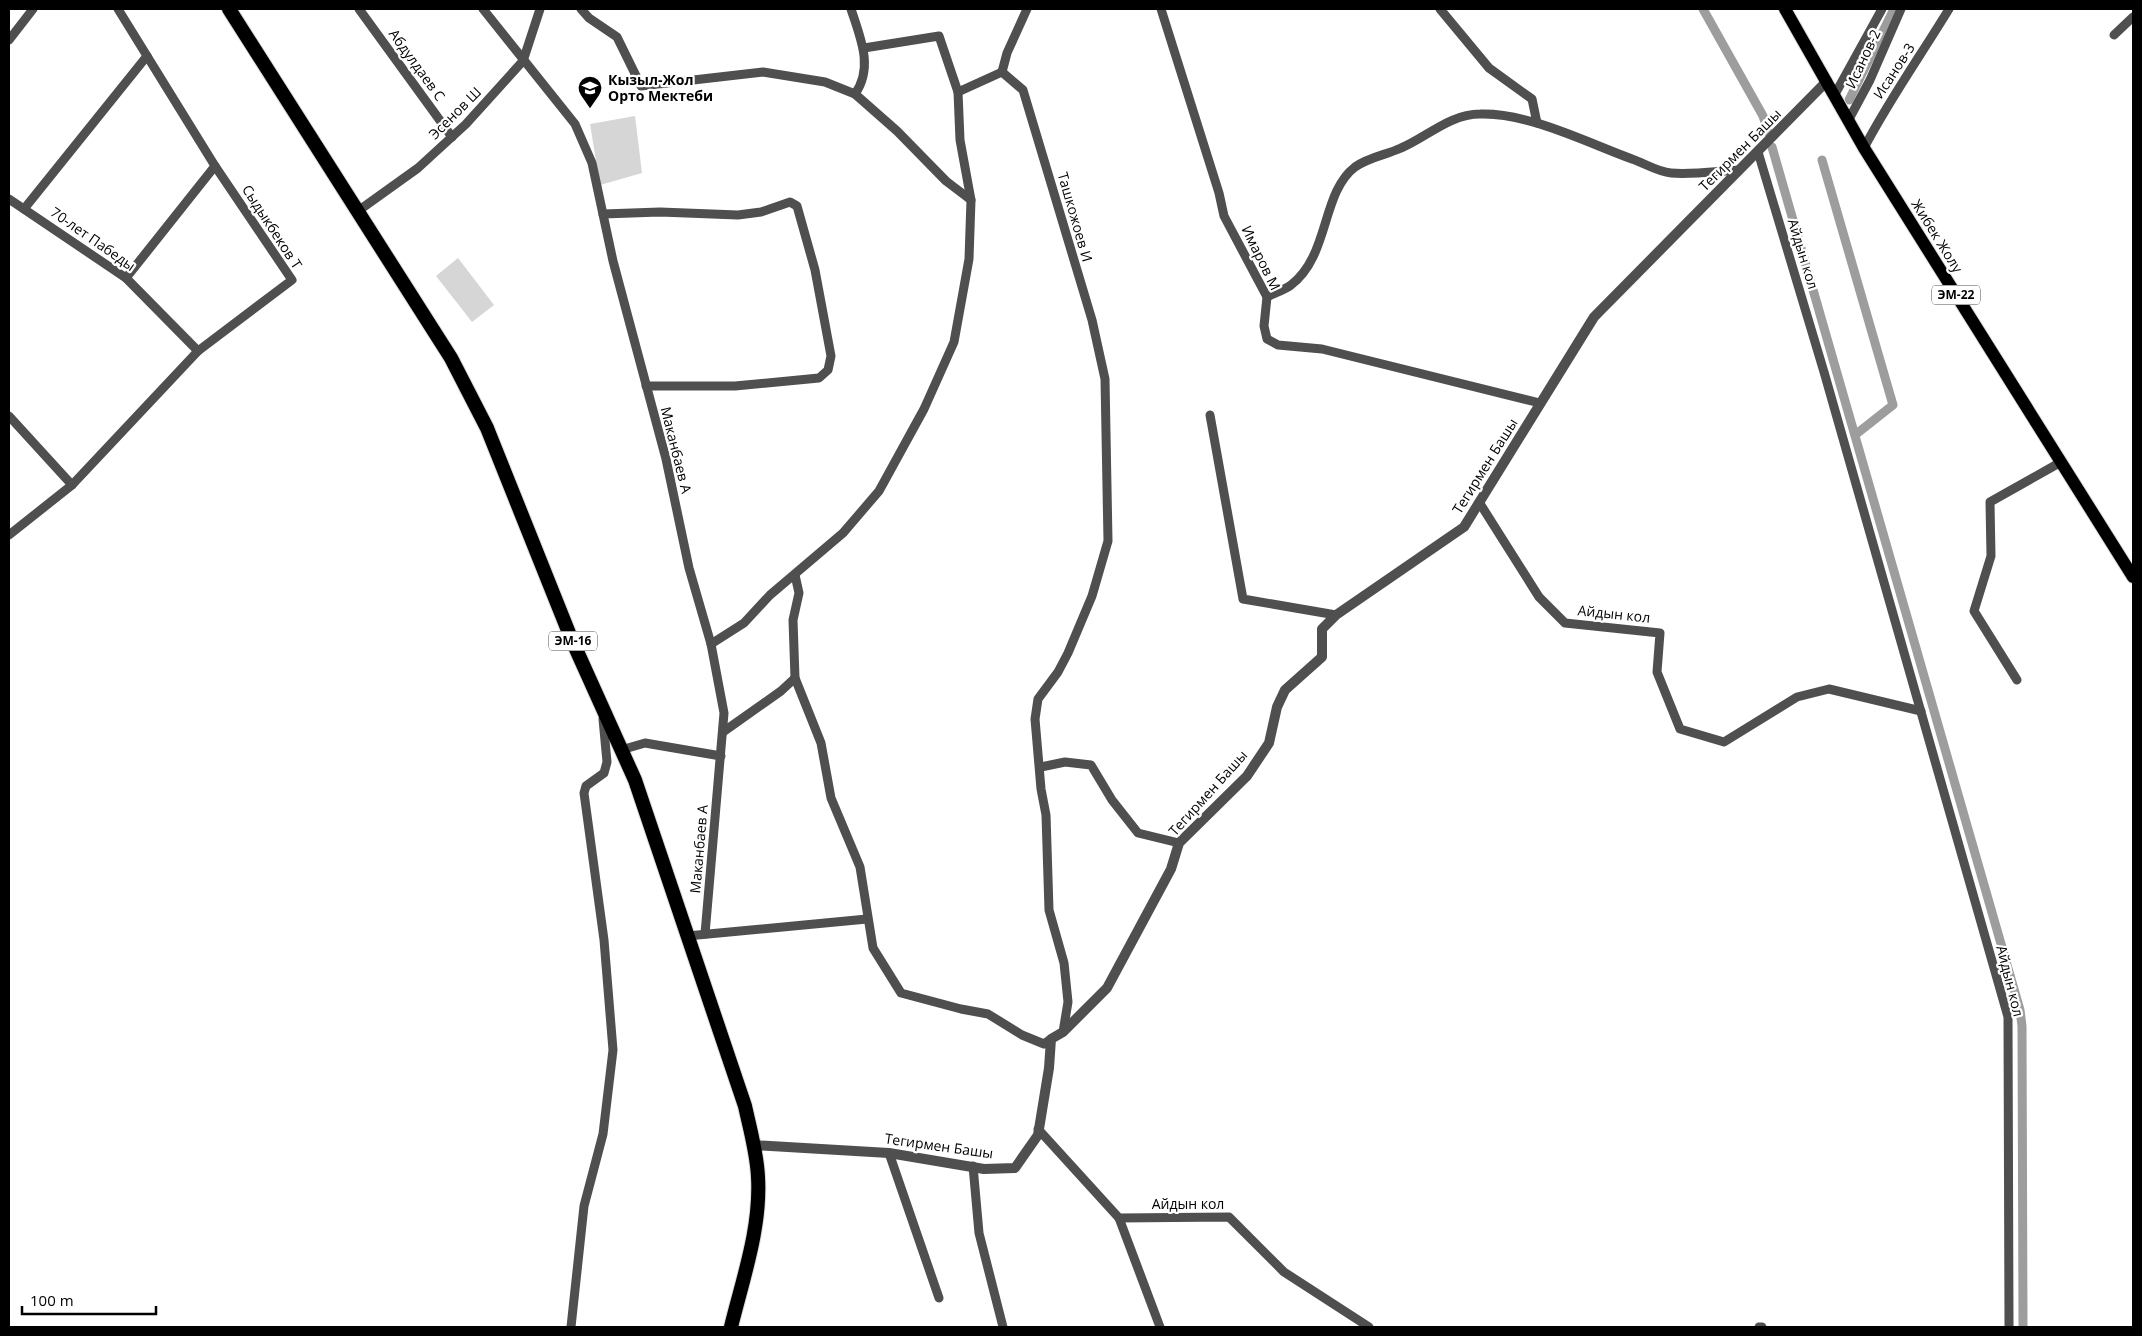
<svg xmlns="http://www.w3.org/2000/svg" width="2142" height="1336" font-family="'Open Sans',sans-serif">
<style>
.green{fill:#d6d6d6}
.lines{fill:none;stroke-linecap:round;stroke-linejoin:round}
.canal{stroke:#9d9d9d;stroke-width:9}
.primary-casing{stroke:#dbdbdb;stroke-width:14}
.trunk-casing{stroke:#dbdbdb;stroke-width:16}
.minor{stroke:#4f4f4f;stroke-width:9}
.tertiary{stroke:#4f4f4f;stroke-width:10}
.primary{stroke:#000;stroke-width:12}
.trunk{stroke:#000;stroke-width:14}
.labels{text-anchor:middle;stroke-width:4.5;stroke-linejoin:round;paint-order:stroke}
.shield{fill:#fff;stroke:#4c4c4c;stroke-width:1}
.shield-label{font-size:12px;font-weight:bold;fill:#000}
.street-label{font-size:14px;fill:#000;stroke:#fff}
.poi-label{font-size:14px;font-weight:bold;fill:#000;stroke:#fff;text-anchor:start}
</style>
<rect width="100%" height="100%" fill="#fff"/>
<g class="green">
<path d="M635 116 642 173 600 185 590 124Z"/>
<path d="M458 258 494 305 472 322 436 276Z"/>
</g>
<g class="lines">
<g class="canal">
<path d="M1703 9 1763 116 1768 132"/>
<path d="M1849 100 1894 9"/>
<path d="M1772 147 2020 1010 2022 1026 2023 1327"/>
<path d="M1822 160 1893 405 1855 435"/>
</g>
<defs>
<path id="primary" d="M1785 9 1864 148 2133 577"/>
<path id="trunk" d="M229 9 451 358 487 428 571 638 635 780 745 1106C750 1129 757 1153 758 1177 761 1228 743 1278 731 1327"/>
</defs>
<use href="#primary" class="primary-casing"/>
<use href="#trunk" class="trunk-casing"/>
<g class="minor">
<path d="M359 9 452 137"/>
<path d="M483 9 575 124 592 163 613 261 666 459 689 568 711 644 724 713 705 934"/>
<path d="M581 9 589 18 617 37 641 86 763 72 825 82 855 94 897 131 946 181 971 200"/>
<path d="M851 9C860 37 874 67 855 94"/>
<path d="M1161 9 1219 193 1224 216 1267 297 1264 326 1267 339 1278 345 1322 349 1540 403"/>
<path d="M1440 9 1489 68 1532 99 1537 123"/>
<path d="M2114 35 2133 17"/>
<path d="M9 40 33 9"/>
<path d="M1002 72 1023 90 1092 320 1105 379 1108 541 1092 596 1068 653 1058 672 1038 699 1035 719 1041 789 1046 815 1049 910 1064 963 1068 1002 1063 1032"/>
<path d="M1002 72 1007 53 1027 9"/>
<path d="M958 92 1002 72"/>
<path d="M1834 96 1882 9"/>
<path d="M1848 121 1870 80 1901 9"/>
<path d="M1864 148C1889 100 1921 55 1949 9"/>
<path d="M1758 152 1824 372 2008 1017 2009 1327"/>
<path d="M9 199 126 278 198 351"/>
<path d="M24 209 147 56"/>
<path d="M358 211 418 168 466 124 523 61 540 9"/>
<path d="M603 214 660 212 738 215 761 212 790 202 797 206 815 270 831 356 828 370 819 378 735 386H646"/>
<path d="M126 278 215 166"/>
<path d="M1267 297C1275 293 1284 290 1291 285 1330 255 1321 193 1355 167 1369 157 1386 155 1401 148 1427 137 1450 114 1480 114 1527 112 1588 143 1632 159 1644 163 1658 172 1671 173 1691 175 1719 171 1739 170"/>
<path d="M1210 415 1243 599 1336 615"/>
<path d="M9 416 72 485"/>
<path d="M1479 502 1539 597 1565 623 1660 633 1657 672 1680 729 1724 742 1797 697 1829 689 1921 711"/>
<path d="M9 535 72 485 198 351 292 280 215 166 118 9"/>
<path d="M795 575 799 593 793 620 795 678 821 743 831 798 860 867 873 948 901 993 961 1009 988 1014 1022 1035 1044 1044 1051 1039"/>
<path d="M711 644 744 623 770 595 843 533 879 491 924 409 954 342 969 259 971 200 960 140 958 92 939 36 864 48"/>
<path d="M2017 680 1974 611 1991 556 1990 502 2061 462"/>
<path d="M723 732 781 691 795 678"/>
<path d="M621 750 645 743 721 756"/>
<path d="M1041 767 1065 762 1091 765 1112 800 1138 833 1179 843"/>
<path d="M687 936 867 919"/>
<path d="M1038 1129 1119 1218 1229 1217 1284 1272 1369 1327"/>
<path d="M889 1153 939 1298"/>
<path d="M973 1166 979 1233 1003 1327"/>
<path d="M1119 1218 1160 1327"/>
<path d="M571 1327 584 1206 603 1134 613 1050 604 940 584 793 586 786 604 773 607 762 603 719"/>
<path d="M1759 1327H1762"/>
</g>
<path class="tertiary" d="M753 1145 889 1153 984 1169 1015 1168 1038 1135 1049 1068 1051 1039 1063 1032 1107 988 1171 869 1179 843 1247 776 1269 743 1277 707 1285 690 1322 657V629L1336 615 1464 527 1594 317 1827 81"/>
<use href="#primary" class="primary"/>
<use href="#trunk" class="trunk"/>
</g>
<defs>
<symbol id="school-pin" viewBox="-11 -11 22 30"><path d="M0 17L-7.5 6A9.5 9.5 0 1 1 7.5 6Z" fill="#000" stroke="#fff"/><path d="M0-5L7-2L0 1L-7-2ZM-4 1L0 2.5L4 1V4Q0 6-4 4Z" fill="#fff"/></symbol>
</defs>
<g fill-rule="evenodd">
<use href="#school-pin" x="576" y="74" width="28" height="38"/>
</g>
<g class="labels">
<g class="shield">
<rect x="1932" y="285.5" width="48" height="19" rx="4"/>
<rect x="549" y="631.5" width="48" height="19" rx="4"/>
</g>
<g class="shield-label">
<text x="1956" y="299">ЭМ-22</text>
<text x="573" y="645">ЭМ-16</text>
</g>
<g class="street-label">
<text transform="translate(1863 59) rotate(-65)" y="5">Исанов-2</text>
<text transform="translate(417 65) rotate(54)" y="5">Абдулдаев С</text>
<text transform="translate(1894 71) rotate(-57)" y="5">Исанов-3</text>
<text transform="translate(455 113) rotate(-45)" y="5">Эсенов Ш</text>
<text transform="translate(1740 150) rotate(-45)" y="5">Тегирмен Башы</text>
<text transform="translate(1075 217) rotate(74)" y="5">Ташкожоев И</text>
<text transform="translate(272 227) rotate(57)" y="5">Сыдыкбеков Т</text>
<text transform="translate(1937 236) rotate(58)" y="5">Жибек Жолу</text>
<text transform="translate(93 239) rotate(35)" y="5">70-лет Пабеды</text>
<text transform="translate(1803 254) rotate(73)" y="5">Айдын кол</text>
<text transform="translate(1261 258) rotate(64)" y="5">Имаров М</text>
<text transform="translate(676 450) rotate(76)" y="5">Маканбаев А</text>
<text transform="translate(1485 466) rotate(-58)" y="5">Тегирмен Башы</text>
<text transform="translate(1614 614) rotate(6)" y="5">Айдын кол</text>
<text transform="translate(1208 793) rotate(-48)" y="5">Тегирмен Башы</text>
<text transform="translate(699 849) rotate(-85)" y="5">Маканбаев А</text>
<text transform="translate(2010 981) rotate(76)" y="5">Айдын кол</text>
<text transform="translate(939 1146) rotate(8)" y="5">Тегирмен Башы</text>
<text x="1188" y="1209">Айдын кол</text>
</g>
<g class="poi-label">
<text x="608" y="85">Кызыл-Жол<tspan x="608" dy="16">Орто Мектеби</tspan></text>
</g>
</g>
<rect width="2142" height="1336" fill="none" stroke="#000000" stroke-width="20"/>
<path d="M22 1306v8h134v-8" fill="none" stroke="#000000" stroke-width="2.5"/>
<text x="30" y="1306" font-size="15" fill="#000000" stroke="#ffffff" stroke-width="4" paint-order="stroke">100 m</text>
</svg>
